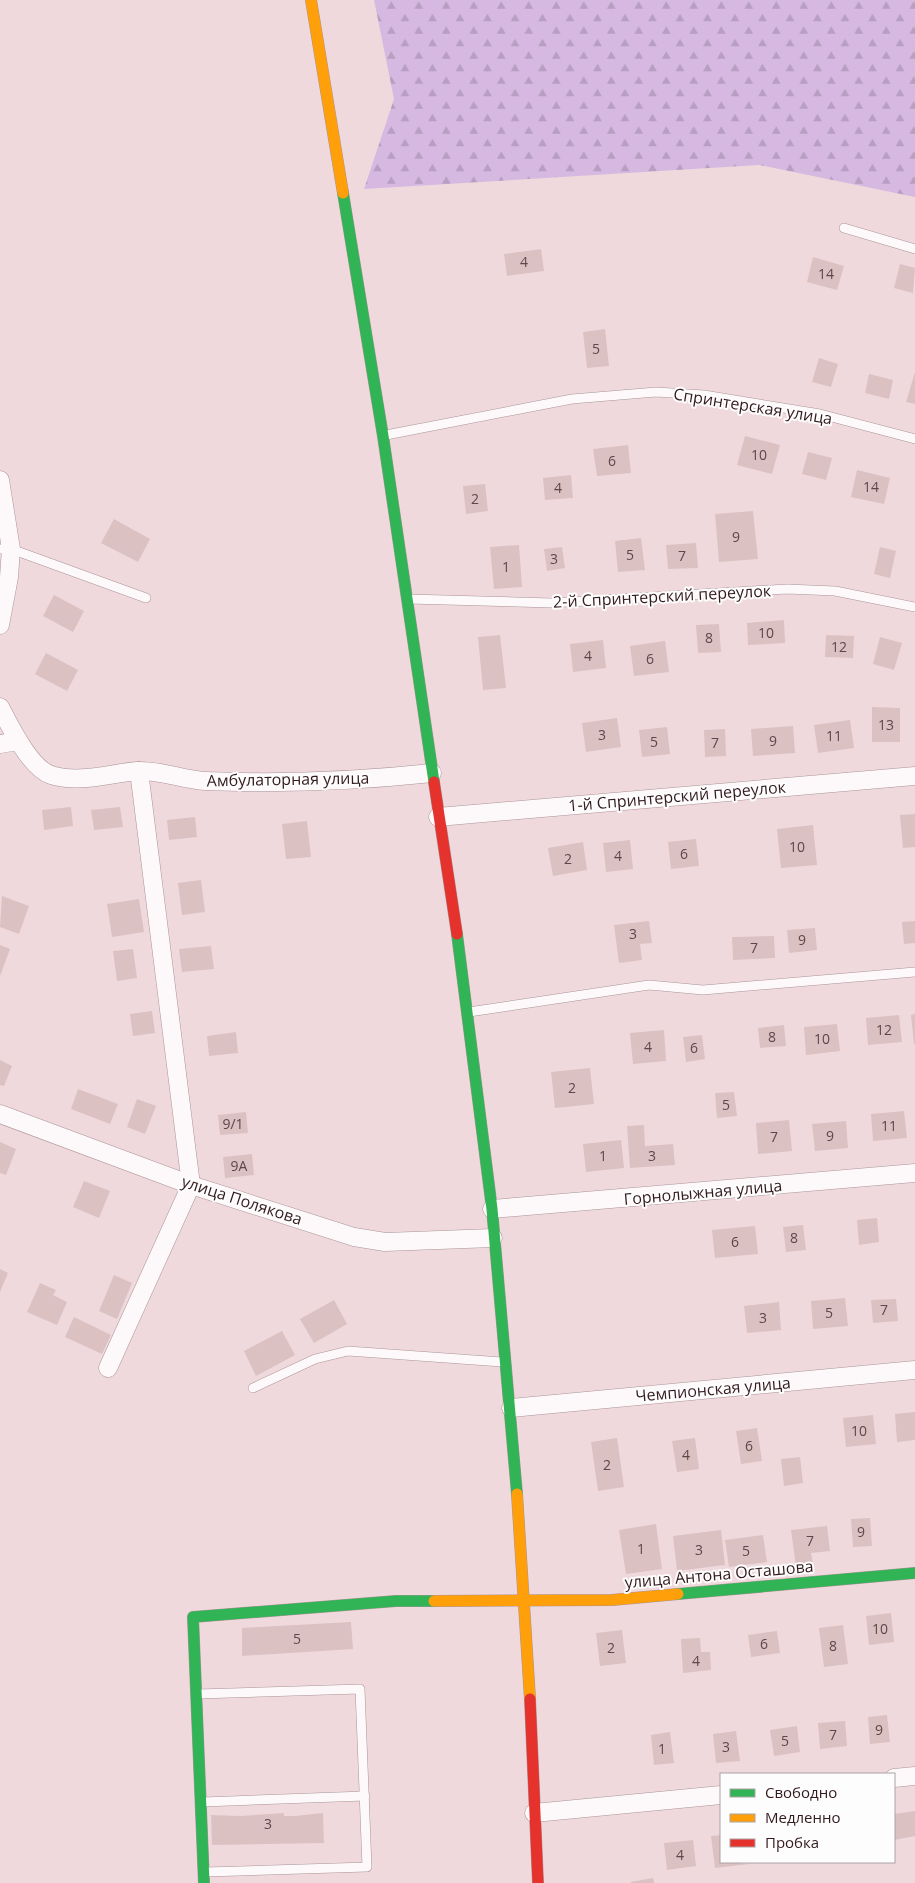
<svg xmlns="http://www.w3.org/2000/svg" width="915" height="1883" font-family="'Open Sans',sans-serif">
<style>
.forest{fill:url(#forest-firs)}
.building{fill:#dbc1c1}
.lines{fill:none;stroke-linecap:round;stroke-linejoin:round}
.lane-casing{stroke:#aa9498;stroke-width:10}
.street-casing{stroke:#aa9498;stroke-width:19}
.fast-casing{stroke:#aa9498;stroke-width:12}
.slow-casing{stroke:#aa9498;stroke-width:12}
.jam-casing{stroke:#aa9498;stroke-width:12}
.lane{stroke:#fdf9fa;stroke-width:9}
.street{stroke:#fdf9fa;stroke-width:18}
.fast{stroke:#30b455;stroke-width:11}
.slow{stroke:#ff9f0a;stroke-width:11}
.jam{stroke:#e5322d;stroke-width:11}
.labels{text-anchor:middle;stroke-width:4;stroke-linejoin:round;paint-order:stroke}
.number-label{font-size:14px;fill:#5f4649}
.street-label{font-size:16px;fill:#331a1f;stroke:#fdfdfd}
</style>
<defs>
<pattern id="forest-firs" width="22" height="20" patternUnits="userSpaceOnUse" patternTransform="scale(1.25)"><rect width="22" height="20" fill="#d6b8e1"/><path d="M5 1l3.5 6h-7zM16 11l3.5 6h-7z" fill="#b89ec1"/></pattern>
</defs>
<rect width="100%" height="100%" fill="#f0d9dd"/>
<path class="forest" d="M374 0H915V197L759 165 364 189 394 99Z"/>
<g class="building">
<path d="M541 249 544 271 507 276 504 254Z"/>
<path d="M813 257 844 266 837 290 807 282Z"/>
<path d="M900 264 915 268 913 293 894 288Z"/>
<path d="M605 329 609 366 587 368 583 332Z"/>
<path d="M819 358 838 364 831 387 812 382Z"/>
<path d="M915 372V404L906 402Z"/>
<path d="M869 374 893 380 889 399 865 393Z"/>
<path d="M745 436 780 445 772 474 737 465Z"/>
<path d="M628 445 631 473 597 476 593 449Z"/>
<path d="M808 452 832 458 826 480 802 474Z"/>
<path d="M857 470 890 478 884 504 851 497Z"/>
<path d="M571 475 573 498 545 500 543 478Z"/>
<path d="M485 484 488 511 466 514 463 486Z"/>
<path d="M753 511 758 559 719 562 715 514Z"/>
<path d="M114 519 150 539 138 562 101 543Z"/>
<path d="M641 538 645 570 618 572 615 541Z"/>
<path d="M696 543 698 568 668 569 666 545Z"/>
<path d="M519 545 522 587 494 589 490 547Z"/>
<path d="M562 547 565 568 547 571 544 549Z"/>
<path d="M880 547 896 551 890 578 874 574Z"/>
<path d="M54 595 84 611 73 632 43 616Z"/>
<path d="M784 620 785 643 748 645 747 623Z"/>
<path d="M719 624 721 652 698 653 696 625Z"/>
<path d="M500 635 506 688 483 690 478 637Z"/>
<path d="M826 635 854 636 853 658 825 657Z"/>
<path d="M880 637 902 643 894 670 873 664Z"/>
<path d="M603 640 606 668 573 672 570 644Z"/>
<path d="M665 641 669 672 634 676 630 646Z"/>
<path d="M46 653 78 670 67 691 35 674Z"/>
<path d="M872 707 900 708V742H872Z"/>
<path d="M617 718 621 747 586 752 582 723Z"/>
<path d="M850 720 854 748 818 753 814 725Z"/>
<path d="M793 726 795 753 753 756 751 729Z"/>
<path d="M667 727 670 754 642 757 639 730Z"/>
<path d="M725 729 726 756 705 757 704 730Z"/>
<path d="M71 807 73 826 44 830 42 810Z"/>
<path d="M120 807 123 827 94 830 91 810Z"/>
<path d="M915 814V847L903 848 900 815Z"/>
<path d="M195 817 197 837 169 840 167 820Z"/>
<path d="M307 821 311 857 286 859 282 824Z"/>
<path d="M813 825 817 865 781 868 777 829Z"/>
<path d="M696 839 699 866 671 869 668 842Z"/>
<path d="M630 840 633 869 606 872 603 843Z"/>
<path d="M583 842 587 870 553 876 548 848Z"/>
<path d="M201 880 205 912 182 915 178 883Z"/>
<path d="M2 896 29 906 19 934 0 927Z"/>
<path d="M139 899 144 932 112 937 107 904Z"/>
<path d="M649 921 652 943 640 944 642 960 619 963 614 925Z"/>
<path d="M915 921V943L904 944 902 922Z"/>
<path d="M815 928 817 950 789 953 787 930Z"/>
<path d="M774 936 775 958 733 960 732 937Z"/>
<path d="M0 945 10 949 0 976Z"/>
<path d="M211 946 214 969 182 972 179 949Z"/>
<path d="M133 949 137 978 117 981 113 951Z"/>
<path d="M152 1011 155 1033 133 1036 130 1014Z"/>
<path d="M915 1014V1044H914L911 1015Z"/>
<path d="M899 1015 902 1042 868 1045 866 1018Z"/>
<path d="M837 1024 840 1051 806 1055 804 1027Z"/>
<path d="M784 1025 786 1046 760 1048 758 1028Z"/>
<path d="M664 1030 666 1061 633 1064 630 1033Z"/>
<path d="M236 1032 238 1053 209 1056 207 1036Z"/>
<path d="M702 1035 705 1059 686 1062 683 1037Z"/>
<path d="M0 1060 12 1066 4 1086 0 1085Z"/>
<path d="M590 1068 594 1104 555 1108 551 1072Z"/>
<path d="M78 1089 118 1104 110 1124 71 1109Z"/>
<path d="M734 1092 737 1116 717 1118 715 1093Z"/>
<path d="M137 1099 156 1106 145 1134 127 1127Z"/>
<path d="M904 1111 907 1138 873 1141 871 1114Z"/>
<path d="M246 1112 248 1133 220 1135 218 1115Z"/>
<path d="M789 1120 792 1151 758 1154 756 1123Z"/>
<path d="M846 1121 848 1148 815 1151 812 1124Z"/>
<path d="M644 1125 645 1146 673 1144 675 1165 630 1168 627 1126Z"/>
<path d="M621 1140 624 1168 586 1172 583 1144Z"/>
<path d="M0 1142 16 1149 6 1175 0 1173Z"/>
<path d="M252 1154 254 1175 225 1178 223 1157Z"/>
<path d="M84 1181 110 1191 99 1218 73 1207Z"/>
<path d="M877 1218 879 1242 859 1245 857 1220Z"/>
<path d="M803 1225 806 1250 786 1252 783 1227Z"/>
<path d="M755 1226 758 1254 715 1258 712 1230Z"/>
<path d="M0 1269 8 1273 0 1292Z"/>
<path d="M114 1275 132 1283 117 1319 99 1311Z"/>
<path d="M40 1283 56 1290 53 1295 67 1302 57 1325 27 1312Z"/>
<path d="M845 1298 848 1326 813 1329 811 1301Z"/>
<path d="M896 1299 898 1321 873 1323 871 1300Z"/>
<path d="M334 1300 347 1324 314 1343 300 1319Z"/>
<path d="M779 1302 781 1330 747 1333 744 1306Z"/>
<path d="M74 1317 111 1335 102 1354 65 1337Z"/>
<path d="M282 1331 295 1355 256 1376 244 1351Z"/>
<path d="M915 1412V1440L897 1442 895 1414Z"/>
<path d="M873 1415 876 1444 846 1447 843 1418Z"/>
<path d="M757 1428 762 1461 741 1464 736 1431Z"/>
<path d="M617 1438 624 1487 598 1491 591 1442Z"/>
<path d="M695 1438 699 1469 677 1472 672 1441Z"/>
<path d="M800 1457 803 1483 784 1486 781 1459Z"/>
<path d="M870 1518 872 1546 853 1547 851 1519Z"/>
<path d="M656 1524 662 1569 626 1574 619 1530Z"/>
<path d="M827 1526 830 1551 811 1553 813 1564 796 1566 791 1530Z"/>
<path d="M721 1530 725 1565 677 1571 673 1536Z"/>
<path d="M763 1535 767 1562 729 1567 725 1540Z"/>
<path d="M891 1613 894 1642 869 1645 866 1616Z"/>
<path d="M351 1622 353 1649 242 1656V1628Z"/>
<path d="M843 1625 848 1664 824 1667 819 1628Z"/>
<path d="M622 1630 626 1663 600 1666 596 1633Z"/>
<path d="M777 1631 780 1653 751 1657 748 1635Z"/>
<path d="M700 1638 701 1652H710L711 1670 683 1673 681 1639Z"/>
<path d="M887 1715 890 1742 870 1744 868 1717Z"/>
<path d="M845 1721 847 1746 820 1749 818 1723Z"/>
<path d="M797 1726 800 1752 774 1756 770 1730Z"/>
<path d="M736 1731 740 1761 716 1763 713 1734Z"/>
<path d="M670 1732 674 1763 654 1765 651 1735Z"/>
<path d="M915 1811V1836L894 1840V1814Z"/>
<path d="M284 1813V1816H295L323 1813 324 1843 212 1845 211 1815 240 1816Z"/>
<path d="M721 1835V1862L750 1864 715 1868 711 1836Z"/>
<path d="M693 1840 696 1866 667 1870 664 1843Z"/>
<path d="M653 1878 654 1883H631V1882Z"/>
</g>
<g class="lines">
<defs>
<g id="lane">
<path d="M844 228 915 249"/>
<path d="M386 435 572 399 656 392 704 395 820 414 915 439"/>
<path d="M0 549H11L146 598"/>
<path d="M408 599 552 603 787 589 835 591 915 607"/>
<path d="M469 1012 649 985 703 990 915 972"/>
<path d="M253 1388 315 1359 348 1351 502 1362"/>
<path d="M198 1694 360 1689 367 1867 206 1872"/>
<path d="M203 1802 365 1796"/>
</g>
<g id="street">
<path d="M0 480 11 549 9 577 0 625"/>
<path d="M0 707C10 726 30 768 51 775 80 784 110 773 138 771 161 770 183 780 205 781 281 784 357 781 432 773"/>
<path d="M0 744 18 741"/>
<path d="M438 817 915 776"/>
<path d="M0 1114 191 1185 354 1237 385 1242 493 1238"/>
<path d="M492 1209 915 1173"/>
<path d="M108 1368 191 1185 139 771"/>
<path d="M511 1408 915 1370"/>
<path d="M894 1778 915 1776"/>
<path d="M534 1813 721 1795"/>
</g>
<g id="fast">
<path d="M343 193 383 436 434 782"/>
<path d="M457 934 492 1209 517 1494"/>
<path d="M678 1594 915 1573"/>
<path d="M204 1883 193 1617 396 1601H434"/>
</g>
<g id="slow">
<path d="M311 0 343 193"/>
<path d="M517 1494 530 1699"/>
<path d="M434 1601 612 1600 678 1594"/>
</g>
<g id="jam">
<path d="M434 782 457 934"/>
<path d="M530 1699 538 1883"/>
</g>
</defs>
<use href="#lane" class="lane-casing"/>
<use href="#street" class="street-casing"/>
<use href="#fast" class="fast-casing"/>
<use href="#slow" class="slow-casing"/>
<use href="#jam" class="jam-casing"/>
<use href="#lane" class="lane"/>
<use href="#street" class="street"/>
<use href="#fast" class="fast"/>
<use href="#slow" class="slow"/>
<use href="#jam" class="jam"/>
</g>
<g class="labels">
<g class="number-label">
<text x="524" y="267">4</text>
<text x="826" y="279">14</text>
<text x="596" y="354">5</text>
<text x="759" y="460">10</text>
<text x="612" y="466">6</text>
<text x="871" y="492">14</text>
<text x="558" y="493">4</text>
<text x="475" y="504">2</text>
<text x="736" y="542">9</text>
<text x="630" y="560">5</text>
<text x="682" y="561">7</text>
<text x="554" y="564">3</text>
<text x="506" y="572">1</text>
<text x="766" y="638">10</text>
<text x="709" y="643">8</text>
<text x="839" y="652">12</text>
<text x="588" y="661">4</text>
<text x="650" y="664">6</text>
<text x="886" y="730">13</text>
<text x="602" y="740">3</text>
<text x="834" y="741">11</text>
<text x="773" y="746">9</text>
<text x="654" y="747">5</text>
<text x="715" y="748">7</text>
<text x="797" y="852">10</text>
<text x="684" y="859">6</text>
<text x="618" y="861">4</text>
<text x="568" y="864">2</text>
<text x="633" y="939">3</text>
<text x="802" y="945">9</text>
<text x="754" y="953">7</text>
<text x="884" y="1035">12</text>
<text x="772" y="1042">8</text>
<text x="822" y="1044">10</text>
<text x="648" y="1052">4</text>
<text x="694" y="1053">6</text>
<text x="572" y="1093">2</text>
<text x="726" y="1110">5</text>
<text x="233" y="1129">9/1</text>
<text x="889" y="1131">11</text>
<text x="830" y="1141">9</text>
<text x="774" y="1142">7</text>
<text x="603" y="1161">1</text>
<text x="652" y="1161">3</text>
<text x="239" y="1171">9А</text>
<text x="794" y="1243">8</text>
<text x="735" y="1247">6</text>
<text x="884" y="1315">7</text>
<text x="829" y="1318">5</text>
<text x="763" y="1323">3</text>
<text x="859" y="1436">10</text>
<text x="749" y="1451">6</text>
<text x="686" y="1460">4</text>
<text x="607" y="1470">2</text>
<text x="861" y="1537">9</text>
<text x="810" y="1546">7</text>
<text x="641" y="1554">1</text>
<text x="699" y="1555">3</text>
<text x="746" y="1556">5</text>
<text x="880" y="1634">10</text>
<text x="297" y="1644">5</text>
<text x="764" y="1649">6</text>
<text x="833" y="1651">8</text>
<text x="611" y="1653">2</text>
<text x="696" y="1666">4</text>
<text x="879" y="1735">9</text>
<text x="833" y="1740">7</text>
<text x="785" y="1746">5</text>
<text x="726" y="1752">3</text>
<text x="662" y="1754">1</text>
<text x="268" y="1829">3</text>
<text x="680" y="1860">4</text>
</g>
<g class="street-label">
<text transform="translate(753 406) rotate(9)" y="6">Спринтерская улица</text>
<text transform="translate(662 596) rotate(-3)" y="6">2-й Спринтерский переулок</text>
<text transform="translate(288 779) rotate(-1)" y="6">Амбулаторная улица</text>
<text transform="translate(677 796) rotate(-5)" y="6">1-й Спринтерский переулок</text>
<text transform="translate(703 1192) rotate(-5)" y="6">Горнолыжная улица</text>
<text transform="translate(242 1200) rotate(18)" y="6">улица Полякова</text>
<text transform="translate(713 1389) rotate(-5)" y="6">Чемпионская улица</text>
<text transform="translate(719 1574) rotate(-5)" y="6">улица Антона Осташова</text>
</g>
</g>
<rect x="720" y="1773" width="175" height="90" fill="#fdfdfd" stroke="#aca2a4"/>
<rect x="730" y="1789" width="25" height="8" fill="#30b455" stroke="#aca2a4"/>
<text x="765" y="1798" font-size="15" fill="#331a1f">Свободно</text>
<rect x="730" y="1814" width="25" height="8" fill="#ff9f0a" stroke="#aca2a4"/>
<text x="765" y="1823" font-size="15" fill="#331a1f">Медленно</text>
<rect x="730" y="1839" width="25" height="8" fill="#e5322d" stroke="#aca2a4"/>
<text x="765" y="1848" font-size="15" fill="#331a1f">Пробка</text>
</svg>
